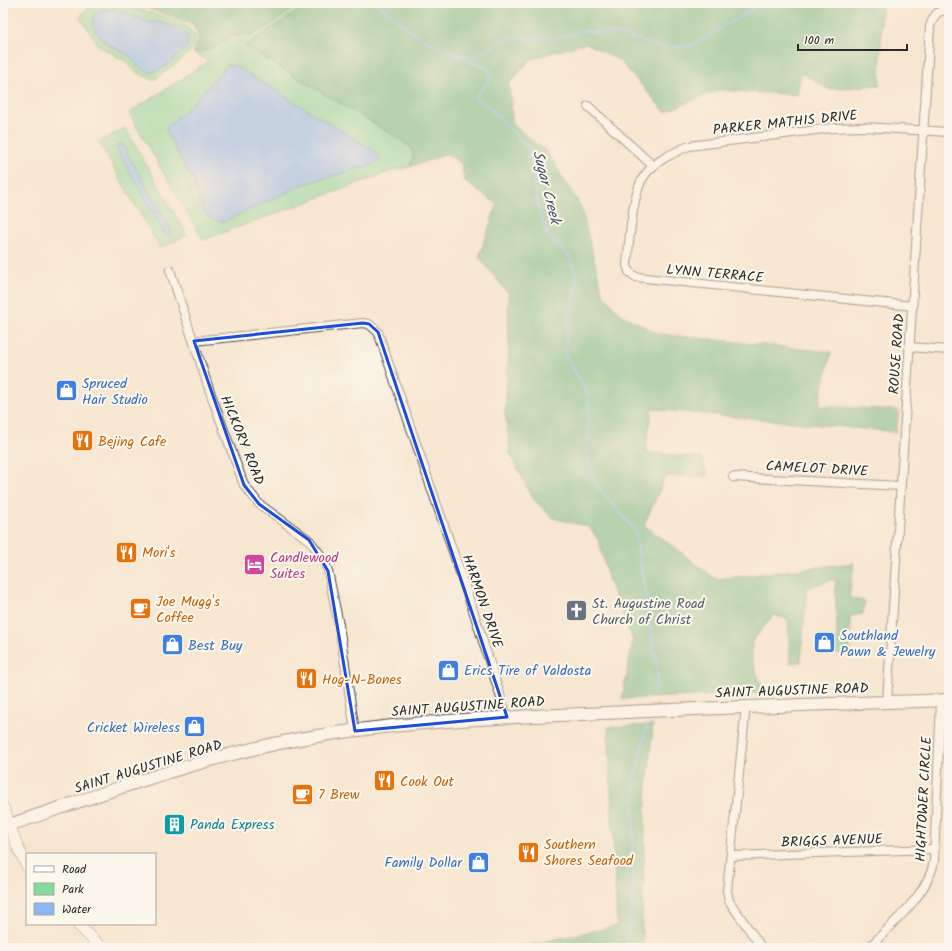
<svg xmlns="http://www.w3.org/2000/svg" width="952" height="951" font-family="Kalam,sans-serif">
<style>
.green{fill:#86da9c;stroke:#588264}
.forest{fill:#6cba84;stroke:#4c7258}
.water{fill:#89b8f4;stroke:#5a7290}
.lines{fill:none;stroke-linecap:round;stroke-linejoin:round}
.stream{stroke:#89b8f4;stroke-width:2}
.street-casing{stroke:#4a4744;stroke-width:10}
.secondary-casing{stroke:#4a4744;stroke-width:12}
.primary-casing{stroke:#4a4744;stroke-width:14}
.street{stroke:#fff;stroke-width:8}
.secondary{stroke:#fff;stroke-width:11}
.primary{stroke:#fff;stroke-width:12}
.marked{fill:none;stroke:#1d4ed8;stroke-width:3;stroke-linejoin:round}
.labels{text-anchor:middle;stroke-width:4;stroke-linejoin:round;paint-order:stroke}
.street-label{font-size:14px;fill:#2b2b2b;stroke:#fbf7ec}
.shop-label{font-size:14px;fill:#366cbe;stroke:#fbf7ec;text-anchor:start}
.food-label{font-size:14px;fill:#c56008;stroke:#fbf7ec;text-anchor:start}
.hotel-label{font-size:14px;fill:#b23c85;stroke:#fbf7ec;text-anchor:start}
.worship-label{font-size:14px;fill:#5b616d;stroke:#fbf7ec;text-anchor:start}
.culture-label{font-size:14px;fill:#0d838f;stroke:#fbf7ec;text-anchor:start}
.water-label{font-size:15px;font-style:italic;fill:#475567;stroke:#fbf7ec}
</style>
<rect width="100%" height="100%" fill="#fbf7ec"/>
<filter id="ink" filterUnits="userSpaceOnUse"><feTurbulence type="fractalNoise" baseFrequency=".025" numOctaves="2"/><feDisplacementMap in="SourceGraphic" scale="8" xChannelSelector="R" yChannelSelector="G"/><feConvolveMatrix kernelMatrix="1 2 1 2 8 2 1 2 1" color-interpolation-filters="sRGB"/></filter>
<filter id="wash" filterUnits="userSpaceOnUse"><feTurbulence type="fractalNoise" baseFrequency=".012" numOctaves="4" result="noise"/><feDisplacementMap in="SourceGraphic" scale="16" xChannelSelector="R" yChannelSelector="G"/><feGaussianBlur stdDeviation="0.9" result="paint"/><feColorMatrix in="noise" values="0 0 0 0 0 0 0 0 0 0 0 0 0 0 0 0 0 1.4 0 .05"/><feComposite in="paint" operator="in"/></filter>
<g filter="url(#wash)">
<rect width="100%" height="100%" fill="#f7e6d0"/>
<g class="green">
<path d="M92 3H119L181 22 195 34V46L183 58 154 80 137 73 125 61 99 46 80 17Z"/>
<path d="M301 3H310L246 45 401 140 412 148 413 157 410 167 394 170 203 240 129 113 209 61 196 54 214 47 232 36 251 34 261 31Z"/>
<path d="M125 128 187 235 160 248 99 142Z"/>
</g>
<g class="forest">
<path d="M131 3H301L261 31 251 34 232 36 214 47 196 54 193 53C202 38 199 31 186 21Z"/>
<path d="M310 3H882L880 85 828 89 801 72 797 95 718 90 665 112 620 61 586 43 531 59 509 84 513 125 547 152 581 207 603 295 622 315 659 334 831 352 819 406 899 410 896 432 652 409 645 452 702 458 708 476H666L644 525 716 579 854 563 849 598 865 601 863 614 850 616V653L836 654 837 632 835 579 807 588 801 662 790 663 788 619 773 615 752 642V661L765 693 622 699 633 640 609 582 599 541 589 527 553 518 534 500 510 454 505 411 509 345 508 293 479 257 497 204 465 182 461 163 447 154 410 167 413 157 412 148 401 140 245 46Z"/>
<path d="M653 725 646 799 642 929 644 948 518 947 617 926 608 727Z"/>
</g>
<g class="water">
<path d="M115 9 149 22H159L179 28 188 37 187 47C179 55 164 70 153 72 141 74 136 61 128 55 122 51 115 49 109 45 90 31 83 8 115 9Z"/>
<path d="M228 65H234L373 150 379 156 380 159 375 164 304 184 223 222 208 217 202 209 192 177 186 169 166 131 167 127 195 101Z"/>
<path d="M118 144H122L171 230 170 235 165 234 116 148Z"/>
</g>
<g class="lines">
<g class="stream">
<path d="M377 3C391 13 402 26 415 34 438 49 465 59 490 70L492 76 475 98 491 109 528 148 540 215 549 236 569 256 578 281 564 352 589 397 587 453 595 484 635 530 658 675 654 694"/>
<path d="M455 54 476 57 499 41 530 37 557 38 583 31 620 34 666 49 693 45 763 3"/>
<path d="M626 948 632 900 634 781 647 725"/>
</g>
</g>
</g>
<g filter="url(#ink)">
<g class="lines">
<defs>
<g id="street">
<path d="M588 106 653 166"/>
<path d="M170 270 209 389 244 485 259 504 309 540 323 558 328 571 339 625 355 731"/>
<path d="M913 306 636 277 629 272 627 265C629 244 632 191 645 175 655 161 673 153 689 146L832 128 864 127 949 132"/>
<path d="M194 341 363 323 369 324 378 332 475 616 507 717"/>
<path d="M909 347 949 350"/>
<path d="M733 477 900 486"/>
<path d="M887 702 930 26C934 16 937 9 949 10"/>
<path d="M746 706 727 890 729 901 762 948"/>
<path d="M731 856 934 849"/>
<path d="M869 948C891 924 929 894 934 861L941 700"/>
</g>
<g id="secondary">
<path d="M3 807 18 848 27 866"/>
<path d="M77 924 102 948"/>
</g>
<path id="primary" d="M3 827C100 795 198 758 299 739 393 722 488 718 582 714 705 708 827 704 949 700"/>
</defs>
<use href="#street" class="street-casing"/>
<use href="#secondary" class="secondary-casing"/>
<use href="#primary" class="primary-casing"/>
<use href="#street" class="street"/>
<use href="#secondary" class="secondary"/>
<use href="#primary" class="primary"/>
</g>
</g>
<path d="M0 0H952V951H0ZM363 323 369 324 378 332 507 717 355 731 328 571 309 540 259 504 244 485 194 341Z" fill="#f7e6d0" fill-opacity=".55" fill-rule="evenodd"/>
<path class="marked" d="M363 323 369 324 378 332 507 717 355 731 328 571 309 540 259 504 244 485 194 341Z"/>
<defs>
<symbol id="shop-square" viewBox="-11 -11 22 22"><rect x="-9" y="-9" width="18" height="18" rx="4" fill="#3f7fe0" stroke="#fbf7ec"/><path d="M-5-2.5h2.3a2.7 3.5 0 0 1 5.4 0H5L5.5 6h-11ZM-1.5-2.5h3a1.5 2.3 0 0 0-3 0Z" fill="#fff"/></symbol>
<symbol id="restaurant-square" viewBox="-11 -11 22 22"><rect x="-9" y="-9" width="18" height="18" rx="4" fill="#e8710a" stroke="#fbf7ec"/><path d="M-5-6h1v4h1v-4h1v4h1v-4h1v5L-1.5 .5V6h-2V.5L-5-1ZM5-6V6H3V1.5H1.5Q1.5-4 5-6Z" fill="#fff"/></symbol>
<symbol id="hotel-square" viewBox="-11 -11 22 22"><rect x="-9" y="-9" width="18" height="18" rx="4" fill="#d1479c" stroke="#fbf7ec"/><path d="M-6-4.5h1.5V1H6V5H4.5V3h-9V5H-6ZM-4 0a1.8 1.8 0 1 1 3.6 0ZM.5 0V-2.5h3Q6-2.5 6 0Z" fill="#fff"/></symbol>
<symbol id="cafe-square" viewBox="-11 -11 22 22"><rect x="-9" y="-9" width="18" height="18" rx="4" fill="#e8710a" stroke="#fbf7ec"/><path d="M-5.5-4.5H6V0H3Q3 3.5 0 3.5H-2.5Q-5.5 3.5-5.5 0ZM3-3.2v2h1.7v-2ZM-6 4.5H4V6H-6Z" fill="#fff"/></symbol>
<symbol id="church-square" viewBox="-11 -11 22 22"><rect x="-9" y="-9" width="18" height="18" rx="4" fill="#6b7280" stroke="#fbf7ec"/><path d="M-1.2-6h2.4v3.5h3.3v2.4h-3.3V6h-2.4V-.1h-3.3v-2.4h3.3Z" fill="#fff"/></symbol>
<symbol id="building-square" viewBox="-11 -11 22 22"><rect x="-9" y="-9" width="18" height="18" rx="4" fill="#0f9aa8" stroke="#fbf7ec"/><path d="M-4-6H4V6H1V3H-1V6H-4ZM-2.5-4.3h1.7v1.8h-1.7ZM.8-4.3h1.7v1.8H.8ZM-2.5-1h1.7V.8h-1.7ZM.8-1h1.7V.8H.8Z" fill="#fff"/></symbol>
</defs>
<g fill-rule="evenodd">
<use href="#shop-square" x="54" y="378" width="25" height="25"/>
<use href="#restaurant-square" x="70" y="428" width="25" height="25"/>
<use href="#restaurant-square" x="114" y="540" width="25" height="25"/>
<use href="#hotel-square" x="242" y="552" width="25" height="25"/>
<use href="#cafe-square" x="128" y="596" width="25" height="25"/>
<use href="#church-square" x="564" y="598" width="25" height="25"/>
<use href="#shop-square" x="812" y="630" width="25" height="25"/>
<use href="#shop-square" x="160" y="632" width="25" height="25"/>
<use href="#shop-square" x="436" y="658" width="25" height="25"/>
<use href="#restaurant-square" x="294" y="666" width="25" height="25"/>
<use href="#shop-square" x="182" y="714" width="25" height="25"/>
<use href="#restaurant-square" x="372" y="768" width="25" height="25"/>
<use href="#cafe-square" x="290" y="782" width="25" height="25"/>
<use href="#building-square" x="162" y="812" width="25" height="25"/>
<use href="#restaurant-square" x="516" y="840" width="25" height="25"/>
<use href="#shop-square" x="466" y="850" width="25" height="25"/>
</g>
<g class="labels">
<g class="street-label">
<text transform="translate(785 122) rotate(-6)" y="5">PARKER MATHIS DRIVE</text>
<text transform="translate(715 273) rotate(5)" y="5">LYNN TERRACE</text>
<text transform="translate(896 354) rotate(-86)" y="5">ROUSE ROAD</text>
<text transform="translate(243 440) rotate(68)" y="5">HICKORY ROAD</text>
<text transform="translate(817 468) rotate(3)" y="5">CAMELOT DRIVE</text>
<text transform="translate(483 601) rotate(71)" y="5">HARMON DRIVE</text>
<text transform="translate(792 690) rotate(-2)" y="5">SAINT AUGUSTINE ROAD</text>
<text transform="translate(468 706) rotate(-4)" y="5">SAINT AUGUSTINE ROAD</text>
<text transform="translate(148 766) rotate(-17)" y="5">SAINT AUGUSTINE ROAD</text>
<text transform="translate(923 799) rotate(-87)" y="5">HIGHTOWER CIRCLE</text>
<text transform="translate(832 840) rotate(-2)" y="5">BRIGGS AVENUE</text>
</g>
<g class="shop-label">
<text x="82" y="388">Spruced<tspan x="82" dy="16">Hair Studio</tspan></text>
<text x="840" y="640">Southland<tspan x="840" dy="16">Pawn &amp; Jewelry</tspan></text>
<text x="188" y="650">Best Buy</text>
<text x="464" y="675">Erics Tire of Valdosta</text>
<text x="180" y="732" text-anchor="end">Cricket Wireless</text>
<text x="462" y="867" text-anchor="end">Family Dollar</text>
</g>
<g class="food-label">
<text x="98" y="446">Bejing Cafe</text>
<text x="142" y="557">Mori's</text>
<text x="156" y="606">Joe Mugg's<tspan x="156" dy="16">Coffee</tspan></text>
<text x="322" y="684">Hog-N-Bones</text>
<text x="400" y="786">Cook Out</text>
<text x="318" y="799">7 Brew</text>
<text x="544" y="849">Southern<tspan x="544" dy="16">Shores Seafood</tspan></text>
</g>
<g class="hotel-label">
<text x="270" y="562">Candlewood<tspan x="270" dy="16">Suites</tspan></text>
</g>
<g class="worship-label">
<text x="592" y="608">St. Augustine Road<tspan x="592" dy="16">Church of Christ</tspan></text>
</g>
<g class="culture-label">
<text x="190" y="829">Panda Express</text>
</g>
<g class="water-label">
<text transform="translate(547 187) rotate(76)" y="5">Sugar Creek</text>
</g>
</g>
<rect width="952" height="951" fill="none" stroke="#fbf7ec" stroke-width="16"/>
<rect x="26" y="853" width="130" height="72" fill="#fbf7ec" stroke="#a8a59f"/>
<rect x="34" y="866" width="20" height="6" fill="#ffffff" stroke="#a8a59f"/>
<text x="62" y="873" font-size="12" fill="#2b2b2b">Road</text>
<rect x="34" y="883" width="20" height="12" fill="#86da9c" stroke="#a8a59f"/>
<text x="62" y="893" font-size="12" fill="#2b2b2b">Park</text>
<rect x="34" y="903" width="20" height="12" fill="#89b8f4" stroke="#a8a59f"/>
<text x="62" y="913" font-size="12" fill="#2b2b2b">Water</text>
<path d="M798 44v6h109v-6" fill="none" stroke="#2b2b2b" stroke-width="2"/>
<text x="804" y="44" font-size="12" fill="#2b2b2b" stroke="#fbf7ec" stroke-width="3" paint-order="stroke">100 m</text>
</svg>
